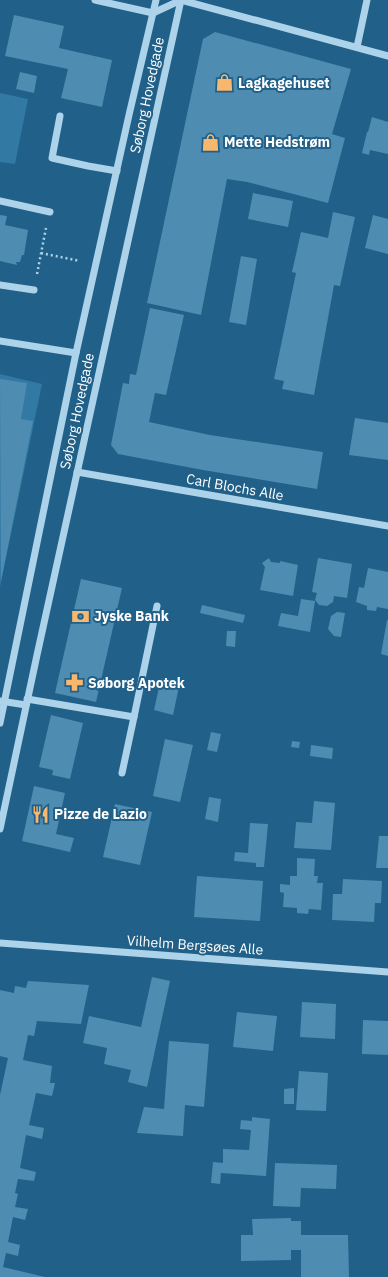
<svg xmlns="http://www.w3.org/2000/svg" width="388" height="1277" font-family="'IBM Plex Sans',sans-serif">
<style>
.green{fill:#3279a4}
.building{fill:#4e8cb2}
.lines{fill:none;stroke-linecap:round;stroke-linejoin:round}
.path{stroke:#acd3ea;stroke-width:2.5;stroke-dasharray:2 3;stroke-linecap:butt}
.minor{stroke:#acd3ea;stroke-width:7}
.labels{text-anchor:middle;stroke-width:4;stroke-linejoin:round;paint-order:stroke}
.poi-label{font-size:14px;font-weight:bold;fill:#fff;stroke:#216088;text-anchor:start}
.street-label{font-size:14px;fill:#fff;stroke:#216088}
</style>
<rect width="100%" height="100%" fill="#216088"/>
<g class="green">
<path d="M0 93 28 99 15 164 0 162Z"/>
<path d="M0 374 42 384 0 587Z"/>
</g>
<g class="building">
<path d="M14 15 64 26 59 48 112 60 102 107 61 98 68 69 5 56Z"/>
<path d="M215 32 351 69 332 134 345 138 328 203 247 182 227 179 201 315 147 303 203 39Z"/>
<path d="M20 72 37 76 34 93 16 89Z"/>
<path d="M372 117 388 122V154L370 150 369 155 362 153 367 132H368Z"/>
<path d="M253 193 293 201 288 227 248 219Z"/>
<path d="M333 212 355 217 340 286 334 285 314 395 282 389 284 381 274 379 296 273 292 272 301 232 328 238Z"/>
<path d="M0 215 7 216 5 225 28 230 24 255H22L20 262H16L17 265 0 261Z"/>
<path d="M373 215 388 219V254L365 248Z"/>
<path d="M241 256 257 259 246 325 229 322Z"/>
<path d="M150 308 184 315 166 395 155 393 149 422 210 435 323 452 317 489 203 470 118 454 111 445 123 383 129 384 130 374 136 375Z"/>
<path d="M0 379 27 383 21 419 33 421 1 581Z"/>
<path d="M355 418 388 423V460L349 455Z"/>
<path d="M269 558 271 562 280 563V561L298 565 293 596 260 590 265 567 262 563Z"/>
<path d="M318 558 352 564 347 598 334 596 333 602 327 606 319 605 315 600 317 593 312 592Z"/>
<path d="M368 568 388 572V609L377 607 376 611 367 610V606L356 602 359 587 364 588Z"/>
<path d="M81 579 122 588 96 702 55 693Z"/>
<path d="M301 599 315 601 310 632 278 626 281 613 298 616Z"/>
<path d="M202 605 245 615 243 623 200 613Z"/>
<path d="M337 612 345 613 341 637 334 636 328 629 331 616Z"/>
<path d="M387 620H388V656L381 654Z"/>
<path d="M227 631H236L235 647 226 646Z"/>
<path d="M161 678 180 682 173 715 154 710Z"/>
<path d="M51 715 83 723 70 779 52 775 53 770 39 767Z"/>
<path d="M211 732 221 734 217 752 207 750Z"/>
<path d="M165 739 193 745 180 802 153 796Z"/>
<path d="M292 741 300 742 299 748 291 747Z"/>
<path d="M311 745 333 748 332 759 310 756Z"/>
<path d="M34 786 65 793 56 834 74 838 70 852 22 841Z"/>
<path d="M209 797 221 799 218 822 205 819Z"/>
<path d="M314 801 335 803 331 850 294 848 296 822 312 823Z"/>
<path d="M115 804 152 812 140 865 103 857Z"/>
<path d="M250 823 268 824 264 867H256V863L234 861 235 852 248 853Z"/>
<path d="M379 836H388V868H376Z"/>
<path d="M297 858 315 859 314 876H318L317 883H323L321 910 309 909 308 914 297 913V908L283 907 284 893 280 892V884L290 885V876H297Z"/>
<path d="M197 876 263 881 260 921 194 917Z"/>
<path d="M343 879 382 881 381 903H375L374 922 332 920 333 894H342Z"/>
<path d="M152 977 170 981 147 1087 128 1082 131 1070 104 1064 107 1048 83 1043 89 1016 141 1027Z"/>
<path d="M28 981 89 985 81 1024 37 1021 34 1036 28 1035 23 1060 52 1066 50 1083H55L52 1096 36 1093 29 1125 44 1128 42 1139 26 1135 20 1168 36 1172 34 1181 18 1179 15 1193 18 1194 15 1207 28 1209 25 1220 13 1217 8 1242 20 1245 18 1256 6 1253 3 1267 45 1277H0V1095L8 1058 0 1056V990L14 993 15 986 26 988Z"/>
<path d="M302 1002 336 1004 335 1039 300 1037Z"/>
<path d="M237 1012 277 1016 273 1051 233 1047Z"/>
<path d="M363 1020 388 1021V1055L362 1054Z"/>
<path d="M169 1041 209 1044 204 1107 185 1105 183 1136 137 1133 144 1107 164 1109Z"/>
<path d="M299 1071 328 1073 326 1111 296 1110Z"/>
<path d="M294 1088V1104H284V1089Z"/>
<path d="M252 1117 270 1119 266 1176 221 1173 220 1184 211 1183 213 1162 223 1163V1149L249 1150 251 1130 240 1129 241 1120 252 1121Z"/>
<path d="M275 1163 337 1165 336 1189 301 1188 300 1207 273 1206Z"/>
<path d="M291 1218V1221H301V1235H348L349 1277H301V1250H291V1260L241 1261V1235H253L252 1219Z"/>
</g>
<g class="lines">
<g class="path">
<path d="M41 253 80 261"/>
<path d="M37 274 46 228"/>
</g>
<g class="minor">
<path d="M95 0 153 13"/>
<path d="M181 0 388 56"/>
<path d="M153 13 181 0"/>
<path d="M357 47 367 0"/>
<path d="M60 116 52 158 88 166 117 171"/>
<path d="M0 201 50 212"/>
<path d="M0 285 34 290"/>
<path d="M0 341 76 353"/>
<path d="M77 472 388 526"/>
<path d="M27 699 134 717 157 606"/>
<path d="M0 701 26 705"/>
<path d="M0 723 76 353 129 115 156 0"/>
<path d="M122 773 134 717"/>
<path d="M0 829 37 655 181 0"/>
<path d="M0 943 388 972"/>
</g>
</g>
<defs>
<symbol id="shop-bare" viewBox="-9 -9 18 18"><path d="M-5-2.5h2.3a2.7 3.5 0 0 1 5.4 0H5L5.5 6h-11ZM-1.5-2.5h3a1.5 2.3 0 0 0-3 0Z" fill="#f7b86d" stroke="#216088" stroke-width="2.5" paint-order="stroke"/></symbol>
<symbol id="bank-bare" viewBox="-9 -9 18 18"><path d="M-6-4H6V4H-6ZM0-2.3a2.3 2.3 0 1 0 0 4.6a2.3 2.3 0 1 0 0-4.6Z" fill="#f7b86d" stroke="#216088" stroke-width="2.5" paint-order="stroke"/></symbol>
<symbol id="pharmacy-bare" viewBox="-9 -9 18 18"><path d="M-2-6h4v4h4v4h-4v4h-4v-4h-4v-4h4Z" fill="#f7b86d" stroke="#216088" stroke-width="2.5" paint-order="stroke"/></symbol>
<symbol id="restaurant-bare" viewBox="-9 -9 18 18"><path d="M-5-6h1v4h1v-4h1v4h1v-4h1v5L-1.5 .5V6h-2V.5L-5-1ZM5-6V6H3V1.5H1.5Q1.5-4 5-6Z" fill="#f7b86d" stroke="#216088" stroke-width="2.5" paint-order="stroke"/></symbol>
</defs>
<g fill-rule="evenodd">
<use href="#shop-bare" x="212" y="70" width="25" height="25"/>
<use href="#shop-bare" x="198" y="130" width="25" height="25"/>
<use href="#bank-bare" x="68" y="604" width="25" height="25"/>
<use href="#pharmacy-bare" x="62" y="670" width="25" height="25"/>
<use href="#restaurant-bare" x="28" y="802" width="25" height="25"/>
</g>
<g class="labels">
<g class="poi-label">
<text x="238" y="88">Lagkagehuset</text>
<text x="224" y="147">Mette Hedstrøm</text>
<text x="94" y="621">Jyske Bank</text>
<text x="88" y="688">Søborg Apotek</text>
<text x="54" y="819">Pizze de Lazio</text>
</g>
<g class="street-label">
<text transform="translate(147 95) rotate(-78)" y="5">Søborg Hovedgade</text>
<text transform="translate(77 411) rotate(-78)" y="5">Søborg Hovedgade</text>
<text transform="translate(235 487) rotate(10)" y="5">Carl Blochs Alle</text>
<text transform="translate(195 945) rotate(4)" y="5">Vilhelm Bergsøes Alle</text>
</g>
</g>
</svg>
